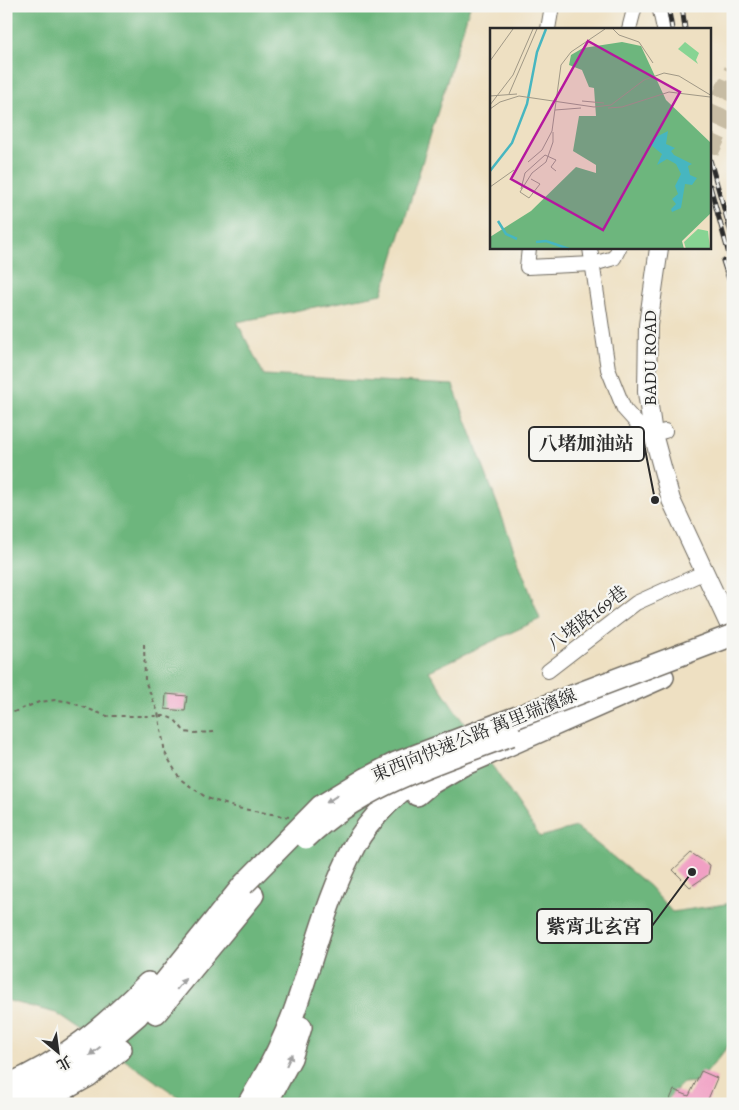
<svg xmlns="http://www.w3.org/2000/svg" width="739" height="1110" font-family="Alegreya,'Noto Serif TC',serif">
<style>
.forest{fill:#6db67d;stroke:#4c7054}
.building{fill:#f1a0c4}
.lines{fill:none;stroke-linecap:round;stroke-linejoin:round}
.major-tunnel{stroke:#c7bca4;stroke-width:18;stroke-dasharray:18 9;stroke-linecap:butt}
.minor-casing{stroke:#6f6a60;stroke-width:16}
.major-casing{stroke:#6f6a60;stroke-width:20}
.highway-casing{stroke:#6f6a60;stroke-width:24}
.path{stroke:#6f6a60;stroke-width:2;stroke-dasharray:4 4;stroke-linecap:butt}
.minor{stroke:#fff;stroke-width:14}
.major{stroke:#fff;stroke-width:18}
.highway{stroke:#fff;stroke-width:21}
.rail-casing{stroke:#2b2b2b;stroke-width:5}
.rail{stroke:#f6f6f2;stroke-width:3;stroke-dasharray:9;stroke-linecap:butt}
.highway-bridge-casing{stroke:#6f6a60;stroke-width:24;stroke-linecap:butt}
.highway-bridge{stroke:#fff;stroke-width:21}
.oneway{fill:#a0a0a0}
.labels{text-anchor:middle;stroke-width:4.5;stroke-linejoin:round;paint-order:stroke}
.street-label{font-size:18px;fill:#2b2b2b;stroke:#f6f6f2}
.inset-river{fill:none;stroke:#47b6c0;stroke-width:2.5}
.inset-road{fill:none;stroke:#a09886;stroke-width:1}
.view{fill:#b5179e;fill-opacity:0.15;stroke:#b5179e;stroke-width:2.5}
.inset-edge{fill:none;stroke:#2b2b2b;stroke-width:2.5}
.leader{fill:none;stroke:#2b2b2b;stroke-width:2}
.callout-dot{fill:#2b2b2b;stroke:#f6f6f2;stroke-width:2}
.callout{fill:#f6f6f2;stroke:#2b2b2b;stroke-width:2}
.callout-label{font-size:19px;text-anchor:middle;font-weight:bold;fill:#2b2b2b}
</style>
<rect width="100%" height="100%" fill="#f6f6f2"/>
<filter id="ink" filterUnits="userSpaceOnUse"><feTurbulence type="fractalNoise" baseFrequency=".02" numOctaves="2"/><feDisplacementMap in="SourceGraphic" scale="10" xChannelSelector="R" yChannelSelector="G"/><feConvolveMatrix kernelMatrix="1 2 1 2 8 2 1 2 1" color-interpolation-filters="sRGB"/></filter>
<filter id="wash" filterUnits="userSpaceOnUse"><feTurbulence type="fractalNoise" baseFrequency=".0096" numOctaves="4" result="noise"/><feDisplacementMap in="SourceGraphic" scale="20" xChannelSelector="R" yChannelSelector="G"/><feGaussianBlur stdDeviation="1.12" result="paint"/><feColorMatrix in="noise" values="0 0 0 0 0 0 0 0 0 0 0 0 0 0 0 0 0 1.4 0 .05"/><feComposite in="paint" operator="in"/></filter>
<g filter="url(#wash)">
<rect width="100%" height="100%" fill="#eee0c2"/>
<path class="forest" d="M6 6H470L382 294 237 322 264 375 453 385 540 619 429 671 540 837 576 827 649 886 672 912 733 903V1040L699 1082 682 1083 664 1104H189L56 1013 6 1000Z"/>
<g id="blocks">
<g class="building">
<path d="M166 694 187 696 185 711 165 709Z"/>
<path d="M691 853 710 865 708 875 690 887 673 870Z"/>
<path d="M701 1071 717 1078 706 1104H668L674 1090 689 1096Z"/>
</g>
</g>
</g>
<g filter="url(#ink)">
<use href="#blocks" fill-opacity="0" stroke="#6f6a60" stroke-width="1"/>
<g class="lines">
<g class="major-tunnel">
<path d="M710 122 733 70"/>
<path d="M710 152 733 102"/>
</g>
<defs>
<g id="minor">
<path d="M659 6 664 29"/>
<path d="M548 29 552 6"/>
<path d="M629 29 635 6"/>
<path d="M529 248 527 267 593 264 614 258 619 248"/>
<path d="M590 248 608 369 624 409 642 429 653 434 665 431"/>
<path d="M548 671 636 603 705 572"/>
</g>
<path id="major" d="M659 248 648 325 647 392 653 434 671 500 733 633"/>
<g id="highway">
<path d="M417 795 430 784 461 766 663 677"/>
<path d="M156 1013 253 895"/>
<path d="M6 1086C64 1061 104 1027 148 983"/>
<path d="M6 1103 66 1073 97 1050 138 1015 243 885"/>
<path d="M38 1104 88 1076 121 1049"/>
<path d="M248 1104C266 1075 282 1044 294 1012 314 956 327 897 355 845 372 814 401 791 428 768"/>
<path d="M266 1104 291 1058 301 1027"/>
</g>
</defs>
<use href="#minor" class="minor-casing"/>
<use href="#major" class="major-casing"/>
<use href="#highway" class="highway-casing"/>
<g class="path">
<path d="M144 644 145 681 158 712 165 753 180 779 207 798 237 808 289 817"/>
<path d="M6 715 39 702 55 700 67 701 107 716H166L175 720 185 732 193 733 216 732"/>
</g>
<use href="#minor" class="minor"/>
<use href="#major" class="major"/>
<use href="#highway" class="highway"/>
<defs>
<g id="rail">
<path d="M668 6 672 29"/>
<path d="M682 6 685 29"/>
<path d="M733 12V61"/>
<path d="M710 160 733 240"/>
<path d="M710 186 733 269"/>
<path d="M723 261 733 292"/>
</g>
</defs>
<use href="#rail" class="rail-casing"/>
<use href="#rail" class="rail"/>
<defs>
<g id="highway-bridge">
<path d="M306 838C362 784 440 762 511 735"/>
<path d="M243 885 321 806 367 778 396 763 733 635"/>
</g>
</defs>
<use href="#highway-bridge" class="highway-bridge-casing"/>
<use href="#highway-bridge" class="highway-bridge"/>
</g>
<defs><path id="oneway-solid" d="M-6-.8H1V-3.2L6.5 0L1 3.2V.8H-6Z" transform="scale(1.25)"/></defs>
<g class="oneway">
<use href="#oneway-solid" transform="translate(332 799) rotate(146)"/>
<use href="#oneway-solid" transform="translate(181 984) rotate(-51)"/>
<use href="#oneway-solid" transform="translate(95 1051) rotate(142)"/>
<use href="#oneway-solid" transform="translate(289 1060) rotate(-65)"/>
</g>
</g>
<g class="labels">
<g class="street-label">
<text transform="translate(650 358) rotate(-90)" y="6">BADU ROAD</text>
<text transform="translate(587 618) rotate(-37)" y="6">八堵路169巷</text>
<text transform="translate(474 735) rotate(-22)" y="6">東西向快速公路 萬里瑞濱線</text>
</g>
</g>
<g transform="translate(490 28)">
<rect width="221" height="221" fill="#eee0c2"/>
<path d="M195 14 209 25 206 32 208 36 188 21ZM208 201 218 203 220 221H196L194 214Z" fill="#87d493"/>
<path d="M132 14 151 18 176 72 221 115V185L192 213 194 221H0V209L41 183 86 139 106 145V137L83 123 89 88H106L104 60 99 59 92 42 79 37 81 27 93 20Z" fill="#6db67d"/>
<path d="M178 103 176 116 185 120 181 123 184 127 202 136 198 138 200 147 207 150 202 157 195 156 191 180 182 184 181 181 186 176 182 171 188 166 185 158 191 146 186 136 177 131 167 137 172 126 161 117 166 109Z" fill="#47b6c0"/>
<path class="inset-river" d="M0 143 22 115 37 76 47 24 56 1M8 193 16 206 27 211M46 214 56 213 79 221"/>
<path class="inset-road" d="M123 1 129 7 149 14 163 35M0 33 23 1M19 66 47 1M0 68 27 66M92 73 114 75M0 77 23 47 43 1M118 80 132 79 179 64 220 69M0 81 10 74 29 68 104 79 121 77 154 52 174 45 189 48 222 68M65 82 91 80M38 134 52 122 62 103 71 37 81 24 115 1M41 151 50 156 39 170 30 164 42 145 56 134 63 114V104M0 159 24 142M31 161 35 145 55 127 66 132 61 139 66 143"/>
<path class="view" d="M98 13 190 64 113 202 21 151Z"/>
<rect width="221" height="221" class="inset-edge"/>
</g>
<path class="leader" d="M655 500L644 444M692 872L652 926"/>
<g class="callout-dot">
<circle cx="655" cy="500" r="5"/>
<circle cx="692" cy="872" r="5"/>
</g>
<g class="callout">
<rect x="529" y="427" width="115" height="34" rx="5"/>
<rect x="537" y="909" width="115" height="34" rx="5"/>
</g>
<g class="callout-label">
<text x="586" y="450">八堵加油站</text>
<text x="594" y="933">紫宵北玄宮</text>
</g>
<rect width="739" height="1110" fill="none" stroke="#f6f6f2" stroke-width="25"/>
<g transform="translate(58 1052) rotate(151)" stroke="#f6f6f2" stroke-width="4" paint-order="stroke">
<path d="M0-4L9 19L0 12L-9 19Z" fill="#2b2b2b"/>
<text y="-8" font-size="14" font-weight="bold" text-anchor="middle" fill="#2b2b2b">北</text>
</g>
</svg>
